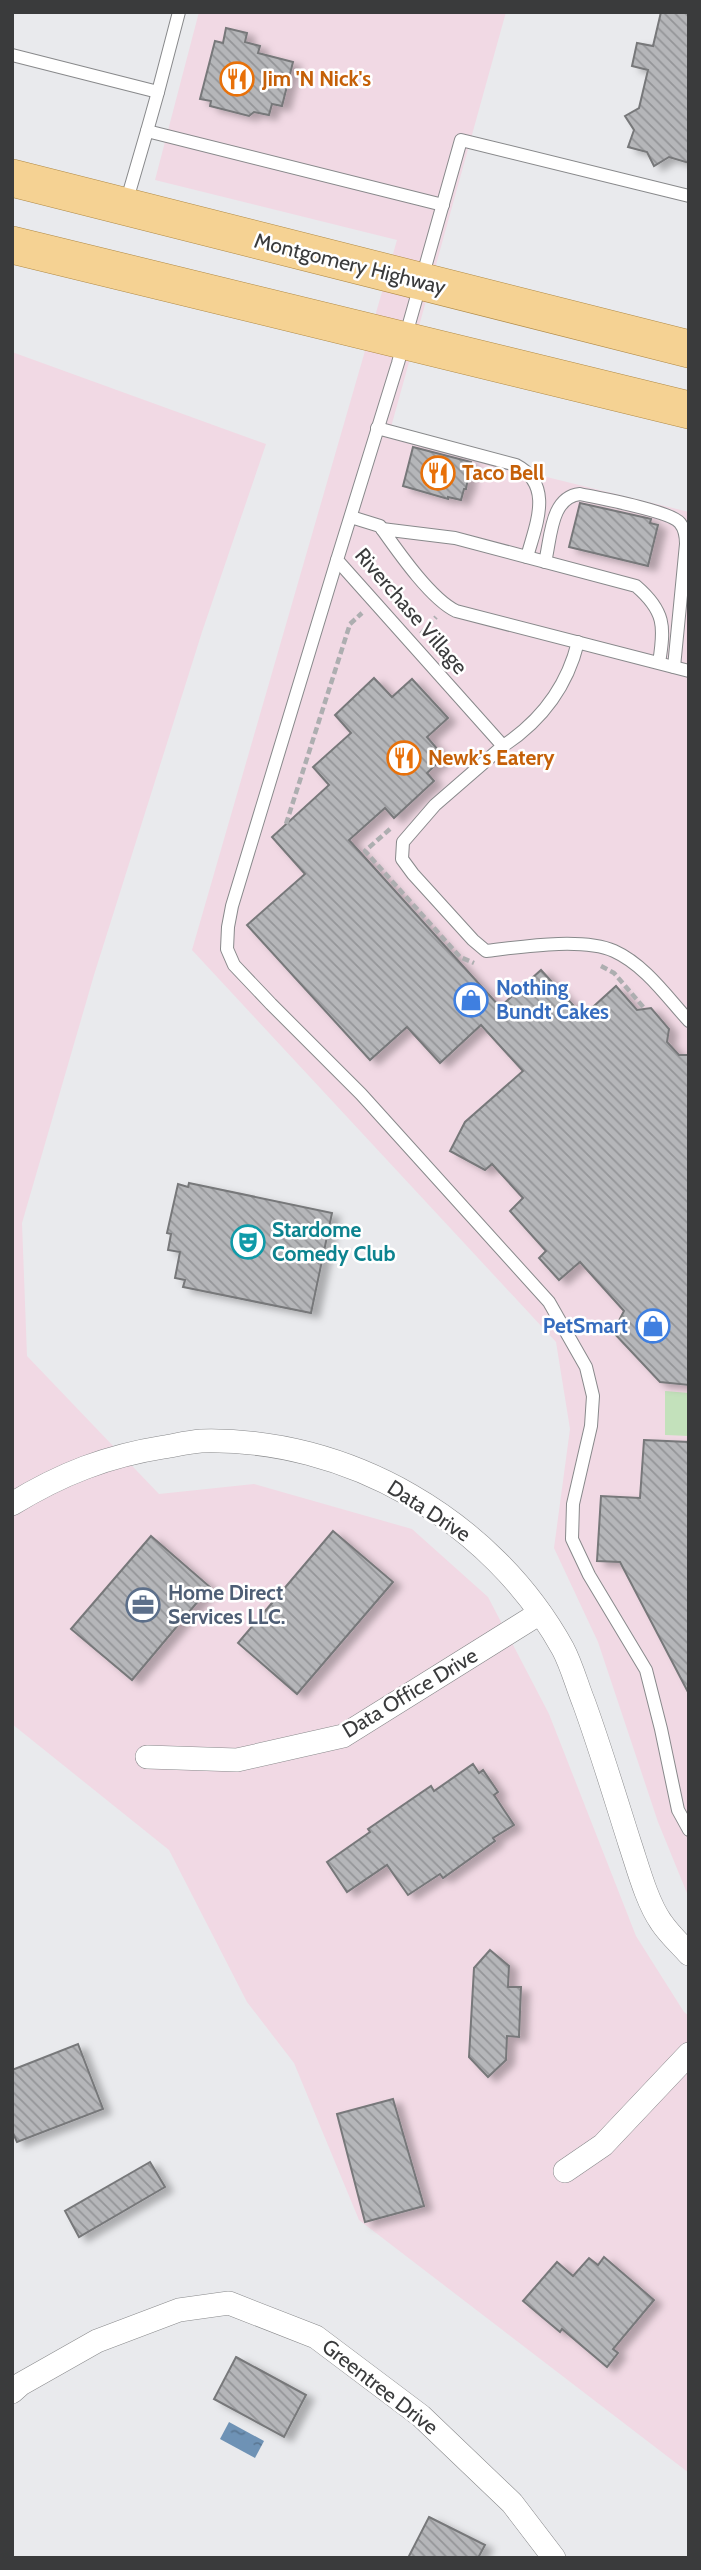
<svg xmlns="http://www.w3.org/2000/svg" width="701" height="2570" font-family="Cabin,sans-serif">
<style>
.commercial{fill:#f1d9e4}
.park{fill:#c3e1bb}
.water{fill:url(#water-ripples)}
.building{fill:url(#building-back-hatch);stroke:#77787a;stroke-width:2;filter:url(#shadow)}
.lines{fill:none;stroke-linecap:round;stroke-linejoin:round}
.lane-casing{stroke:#88898b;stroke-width:14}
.street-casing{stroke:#88898b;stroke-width:24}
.primary-casing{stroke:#b08a46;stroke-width:38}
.path{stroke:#adaeb0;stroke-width:4.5;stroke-dasharray:7 3.5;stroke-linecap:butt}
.lane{stroke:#fff;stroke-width:12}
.street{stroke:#fff;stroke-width:23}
.primary{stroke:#f5d293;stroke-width:37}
.labels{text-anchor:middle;stroke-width:5;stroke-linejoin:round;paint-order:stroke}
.food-label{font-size:21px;font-weight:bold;fill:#c56008;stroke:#fff;text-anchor:start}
.street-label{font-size:21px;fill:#3a3b3c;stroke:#fff}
.shop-label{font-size:21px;font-weight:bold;fill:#366cbe;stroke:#fff;text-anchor:start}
.culture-label{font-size:21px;font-weight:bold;fill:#0d838f;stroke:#fff;text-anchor:start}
.service-label{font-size:21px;font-weight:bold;fill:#4e5e75;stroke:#fff;text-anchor:start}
</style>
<defs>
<pattern id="water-ripples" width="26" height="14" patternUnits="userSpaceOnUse" patternTransform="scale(1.75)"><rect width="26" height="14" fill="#6e92b5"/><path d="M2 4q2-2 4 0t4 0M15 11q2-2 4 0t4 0" fill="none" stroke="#5b7894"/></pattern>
<pattern id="building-back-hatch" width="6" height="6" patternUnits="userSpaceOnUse" patternTransform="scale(1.75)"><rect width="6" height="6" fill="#b5b6b9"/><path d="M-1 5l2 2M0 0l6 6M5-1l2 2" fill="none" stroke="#949598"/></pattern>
<filter id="shadow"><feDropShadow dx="8" dy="4.5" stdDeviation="3.5" flood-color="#0004"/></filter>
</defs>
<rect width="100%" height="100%" fill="#e9eaed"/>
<g class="commercial">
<path d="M199 12H506L388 438 689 512V1898L658 1822 598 1642 554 1548 570 1429 556 1342 192 950 397 240 155 180Z"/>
<path d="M12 352 266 444 202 632 94 975 22 1223 27 1356 159 1494 254 1484 412 1529 488 1597 549 1714 636 1936 684 2012 689 2016V2473L359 2220 294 2063 247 2002 169 1850 12 1724Z"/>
</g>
<path class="park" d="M665 1391 689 1393V1436L665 1435Z"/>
<path class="water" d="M229 2422 264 2441 255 2458 220 2439Z"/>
<g class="building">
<path d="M661 12H689V163L669 157 654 166 647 152 628 147 634 130 625 116 639 108 648 70 632 66 637 43 653 46Z"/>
<path d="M226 28 247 33 245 42 260 46 258 53 293 62 282 106 272 104 269 115 254 112 249 116 210 106 211 101 200 99 215 41 223 43Z"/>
<path d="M413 447 471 462 466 489H464L461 500 448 497V499L403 486Z"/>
<path d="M580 503 647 518 651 519 650 523 658 525 648 566 569 547Z"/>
<path d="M374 678 392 697 412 679 448 718 427 737 444 757 427 773 434 781 394 818 385 808 349 840 500 1007 541 970 583 1016 616 986 637 1010 651 1008 669 1029 667 1042 679 1055H689V1385L660 1382 613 1332 624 1311 580 1262 559 1280 539 1258 546 1251 510 1211 523 1198 492 1164 485 1170 450 1151 465 1122 523 1071 481 1025 440 1063 407 1027 370 1060 247 925 305 874 272 837 329 785 313 767 351 733 335 715Z"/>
<path d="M189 1183 332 1213 311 1313 183 1287 185 1280 175 1278 180 1252 168 1250 171 1234 167 1233 178 1184 188 1187Z"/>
<path d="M644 1440 689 1442V1694L620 1562 597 1561 601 1496 640 1498Z"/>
<path d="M333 1531 393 1582 297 1694 238 1643Z"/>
<path d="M151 1536 210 1587 132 1680 71 1629Z"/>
<path d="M473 1764 479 1773 483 1770 498 1792 494 1795 514 1825 493 1838 495 1841 443 1878 440 1874 408 1895 387 1865 347 1892 327 1862 370 1832 368 1829 431 1786 434 1791Z"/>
<path d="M490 1950 509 1966 508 1987H521L519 2037 507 2036 506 2060 488 2077 469 2057 474 1968Z"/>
<path d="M78 2044 103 2109 17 2142 12 2131V2070Z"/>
<path d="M393 2099 424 2206 365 2222 337 2114Z"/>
<path d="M150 2162 165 2187 79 2237 65 2211Z"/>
<path d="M604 2257 654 2300 613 2349 618 2353 607 2367 562 2329 560 2332 523 2301 557 2262 573 2276 589 2258 598 2265Z"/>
<path d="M236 2357 306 2395 284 2437 214 2399Z"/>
<path d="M429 2517 485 2545 478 2558H408Z"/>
</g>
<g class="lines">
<defs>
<g id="lane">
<path d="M12 55 158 92 147 131"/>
<path d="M158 92 179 12"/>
<path d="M689 196 461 140 398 363 337 560 503 746 435 805 403 842 402 859 413 874 473 940 486 951C520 947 582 937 614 951 645 965 667 997 689 1021"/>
<path d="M126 203 147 131 443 205"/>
<path d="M377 428 516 465C554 485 536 524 527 557"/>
<path d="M351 517 380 526 382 529"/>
<path d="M337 560 232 906 228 927 227 949 234 965 271 1004 361 1094 549 1302 586 1367 593 1396 591 1426 573 1504 572 1539 589 1575 646 1670 661 1729 678 1810 689 1830"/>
<path d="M545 562C551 539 550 497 580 494 598 498 671 511 680 523 685 529 686 536 686 544L674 667"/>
<path d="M659 663C665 626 665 611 636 586L455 538 382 529C399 553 431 599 456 611L689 671"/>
<path d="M503 746C541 721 567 687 578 642"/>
</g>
<g id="street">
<path d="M12 1504C61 1474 107 1456 164 1447 176 1445 189 1442 201 1441 347 1437 492 1520 563 1649 572 1666 577 1686 584 1703 601 1750 615 1797 630 1844 638 1868 647 1902 661 1922 669 1934 680 1944 689 1954"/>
<path d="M147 1757 237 1760 343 1736 540 1613"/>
<path d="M565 2171 603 2145 689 2054"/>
<path d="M12 2392 21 2384 97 2341 179 2310 229 2303 316 2337 421 2416 512 2503 554 2558"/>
</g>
<g id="primary">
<path d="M12 178 689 349"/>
<path d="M12 245 689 410"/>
</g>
</defs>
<use href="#lane" class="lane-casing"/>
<use href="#street" class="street-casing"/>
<use href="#primary" class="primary-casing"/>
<g class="path">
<path d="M421 634 436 617"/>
<path d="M286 824 350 624 362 613"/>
<path d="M390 829 365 851 460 957 474 963"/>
<path d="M601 966 614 973 645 1009"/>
</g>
<use href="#lane" class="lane"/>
<use href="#street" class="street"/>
<use href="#primary" class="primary"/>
</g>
<defs>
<symbol id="restaurant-ring" viewBox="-11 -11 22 22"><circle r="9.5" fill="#fff" stroke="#e8710a" stroke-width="1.5"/><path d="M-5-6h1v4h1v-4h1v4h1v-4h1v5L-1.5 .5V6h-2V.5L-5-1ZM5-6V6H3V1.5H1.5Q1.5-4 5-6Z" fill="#e8710a"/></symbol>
<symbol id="shop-ring" viewBox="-11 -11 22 22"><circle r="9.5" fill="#fff" stroke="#3f7fe0" stroke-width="1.5"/><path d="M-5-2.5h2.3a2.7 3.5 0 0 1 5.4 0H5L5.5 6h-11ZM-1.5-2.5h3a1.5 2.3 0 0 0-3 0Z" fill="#3f7fe0"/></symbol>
<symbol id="theatre-ring" viewBox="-11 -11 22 22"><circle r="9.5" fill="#fff" stroke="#0f9aa8" stroke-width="1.5"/><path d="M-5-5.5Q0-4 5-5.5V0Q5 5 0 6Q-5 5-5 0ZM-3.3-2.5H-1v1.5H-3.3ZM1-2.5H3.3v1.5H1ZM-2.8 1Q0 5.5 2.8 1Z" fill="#0f9aa8"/></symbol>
<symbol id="office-ring" viewBox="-11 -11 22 22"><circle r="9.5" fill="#fff" stroke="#5c6f8a" stroke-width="1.5"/><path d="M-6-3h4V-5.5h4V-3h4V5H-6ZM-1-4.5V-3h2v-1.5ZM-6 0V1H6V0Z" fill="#5c6f8a"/></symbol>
</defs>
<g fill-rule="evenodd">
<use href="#restaurant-ring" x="218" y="60" width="38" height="38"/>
<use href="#restaurant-ring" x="419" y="454" width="38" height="38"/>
<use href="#restaurant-ring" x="385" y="739" width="38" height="38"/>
<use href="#shop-ring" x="452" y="981" width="38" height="38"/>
<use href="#theatre-ring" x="229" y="1223" width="38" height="38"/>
<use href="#shop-ring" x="634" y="1307" width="38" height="38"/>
<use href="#office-ring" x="124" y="1586" width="38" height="38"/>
</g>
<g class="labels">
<g class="food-label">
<text x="262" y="86">Jim 'N Nick's</text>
<text x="462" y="480">Taco Bell</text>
<text x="428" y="765">Newk's Eatery</text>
</g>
<g class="street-label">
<text transform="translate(350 264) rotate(14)" y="7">Montgomery Highway</text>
<text transform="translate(411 611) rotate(49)" y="7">Riverchase Village</text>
<text transform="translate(429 1511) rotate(33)" y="7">Data Drive</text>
<text transform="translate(410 1693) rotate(-31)" y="7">Data Office Drive</text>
<text transform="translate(380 2387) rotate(38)" y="7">Greentree Drive</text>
</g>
<g class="shop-label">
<text x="496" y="995">Nothing<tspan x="496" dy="24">Bundt Cakes</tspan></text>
<text x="628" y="1333" text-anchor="end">PetSmart</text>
</g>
<g class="culture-label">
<text x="272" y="1237">Stardome<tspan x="272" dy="24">Comedy Club</tspan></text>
</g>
<g class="service-label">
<text x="168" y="1600">Home Direct<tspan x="168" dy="24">Services LLC.</tspan></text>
</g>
</g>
<rect width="701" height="2570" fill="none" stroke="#3a3b3c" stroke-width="28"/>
</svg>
